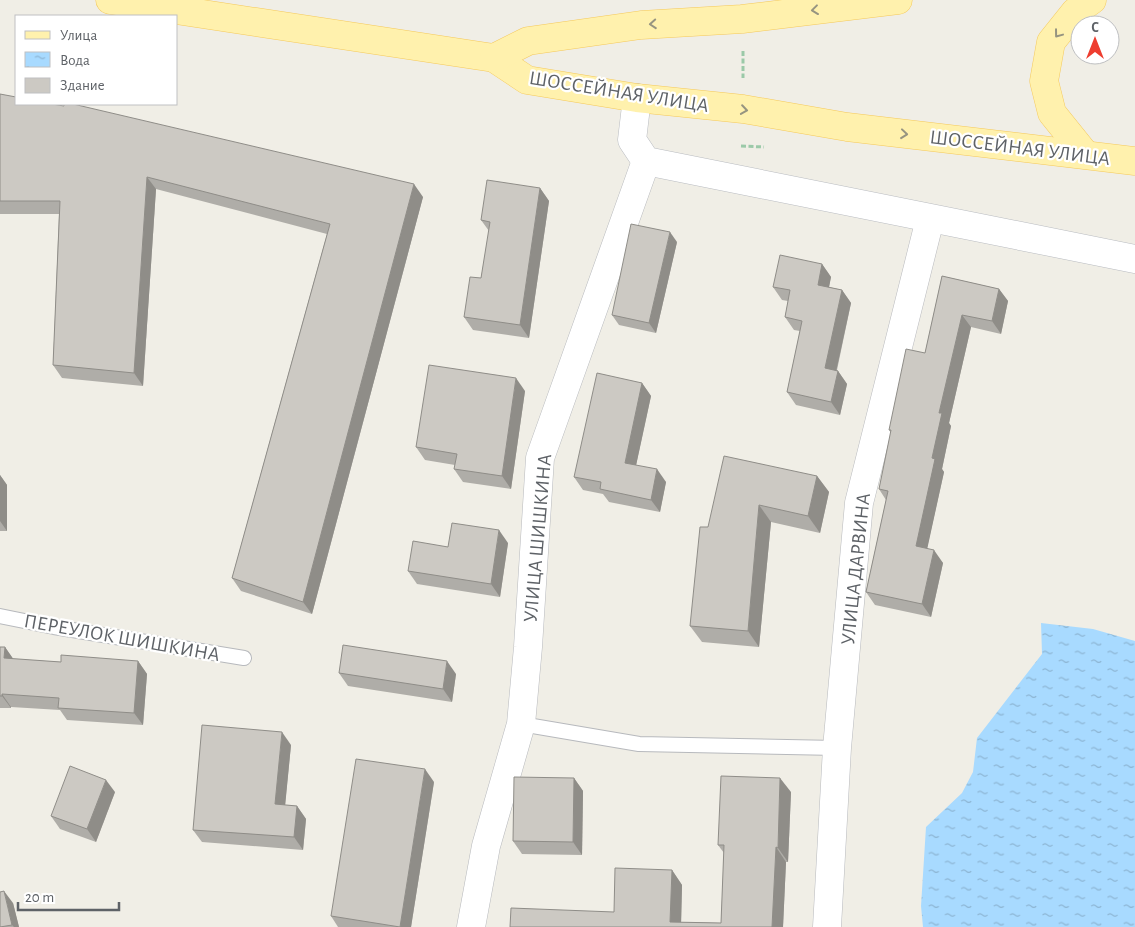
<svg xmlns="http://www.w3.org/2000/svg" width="1135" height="927" font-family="'Alegreya Sans',sans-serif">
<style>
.water{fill:url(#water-ripples)}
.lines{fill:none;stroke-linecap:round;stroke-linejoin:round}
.lane-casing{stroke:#b7b9bd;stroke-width:16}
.street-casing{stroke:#b7b9bd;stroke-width:29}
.secondary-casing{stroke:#b8bbc0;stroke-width:29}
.primary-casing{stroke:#f5c95b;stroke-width:29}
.path{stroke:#9bc9a8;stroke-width:3;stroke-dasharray:5 2.5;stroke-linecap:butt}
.lane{stroke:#fff;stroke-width:14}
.street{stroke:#fff;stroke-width:28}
.secondary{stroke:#fff;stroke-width:28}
.primary{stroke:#fff1ad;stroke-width:28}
.wall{fill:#afada8}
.shaded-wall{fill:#8f8d88}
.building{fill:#ccc9c3;stroke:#8f8d88}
.oneway{stroke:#969480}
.labels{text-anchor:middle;stroke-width:4.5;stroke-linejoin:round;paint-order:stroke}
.street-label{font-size:20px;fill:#5e6267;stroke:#fff}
</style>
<defs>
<pattern id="water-ripples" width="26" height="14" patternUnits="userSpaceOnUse" patternTransform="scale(1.25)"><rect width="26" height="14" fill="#a8daff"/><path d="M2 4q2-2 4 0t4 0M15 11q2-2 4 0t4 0" fill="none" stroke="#8cb4d2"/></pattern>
</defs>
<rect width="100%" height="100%" fill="#f0eee6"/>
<path class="water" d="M1041 623 1093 629 1135 641V927H923L921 906 926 827 962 793 973 772 977 738 1042 654Z"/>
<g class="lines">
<defs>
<g id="lane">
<path d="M0 616 54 627 244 658"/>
<path d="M521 724 639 744 837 748"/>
</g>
<g id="street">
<path d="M471 927 486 846 521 724 528 647 540 458 646 161"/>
<path d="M827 927 837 748 859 503 930 219"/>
</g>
<path id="secondary" d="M637 98 632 140 646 161 1135 259"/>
<g id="primary">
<path d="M110 0 494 58 527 80 637 98 743 109 847 127 1135 161"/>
<path d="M494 58 528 41 641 25 742 19 898 0"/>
<path d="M1085 154 1052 113 1044 81 1051 42 1075 12 1092 0"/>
</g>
</defs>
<use href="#lane" class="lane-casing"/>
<use href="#street" class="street-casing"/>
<use href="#secondary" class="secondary-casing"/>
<use href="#primary" class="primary-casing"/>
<g class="path">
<path d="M743 51V78"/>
<path d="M741 146 764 147"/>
</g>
<use href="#lane" class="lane"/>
<use href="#street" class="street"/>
<use href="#secondary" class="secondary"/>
<use href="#primary" class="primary"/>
</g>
<g class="wall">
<path d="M0 94 423 197 312 614 241 591 232 578 327 234 156 189 143 386 62 378 53 365 59 214H0Z"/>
<path d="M540 188 549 201 529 338 473 330 464 317 481 278 489 231 481 220Z"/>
<path d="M677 242 656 333 619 325 612 315Z"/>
<path d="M822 264 831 277 829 287 842 290 851 303 837 370 838 371 847 384 840 415 796 405 787 392 800 331 794 330 785 317 788 301 782 300 773 287Z"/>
<path d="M942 276 999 289 1008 301 1001 334 971 327 949 423 951 426 942 469 944 472 927 548 943 563 931 617 875 605 866 592 886 500 879 489 891 433 889 430 925 353Z"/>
<path d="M642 383 651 396 636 465 666 482 660 512 609 502 603 494 583 490 574 477Z"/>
<path d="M525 391 511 489 463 482 454 469 455 465 425 460 416 447Z"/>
<path d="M0 475 7 485V531H0Z"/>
<path d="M817 476 829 492 820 533 771 522 759 647 702 642 690 626 708 527Z"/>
<path d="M508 543 500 597 417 584 408 571 448 547Z"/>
<path d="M0 647H5L13 659 61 662 138 661 147 674 143 725 67 720 60 710 11 707V708H0Z"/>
<path d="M339 673 456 674 452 702 348 686Z"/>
<path d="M291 745 285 805 297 806 306 819 303 850 202 842 193 830Z"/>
<path d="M574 778 583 791 582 855 522 854 513 841Z"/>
<path d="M434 782 411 927H338L331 916Z"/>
<path d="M115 792 96 842 60 829 51 816Z"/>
<path d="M791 792 788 862H786L783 927H510L614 912 672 870 682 885 681 922 721 923 724 853 718 845Z"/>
<path d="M13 903 19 927H0Z"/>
</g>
<g class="shaded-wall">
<path d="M147 177 156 189 143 386 134 373Z"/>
<path d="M414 184 423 197 312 614 303 602Z"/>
<path d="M540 188 549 201 529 338 520 325Z"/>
<path d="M670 232 677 242 656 333 649 323Z"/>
<path d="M822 264 831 277 827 297 818 285Z"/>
<path d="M999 289 1008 301 1001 334 992 321Z"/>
<path d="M842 290 851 303 834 381 825 368Z"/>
<path d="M962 315 971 327 949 423 951 426 942 469 944 472 925 559 916 546 932 458 939 413Z"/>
<path d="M838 371 847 384 840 415 831 402Z"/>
<path d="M516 378 525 391 511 489 502 476Z"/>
<path d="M642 383 651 396 634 475 625 463Z"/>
<path d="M657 469 666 482 660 512 651 500Z"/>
<path d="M0 475 7 485V531L0 521Z"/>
<path d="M817 476 829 492 820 533 808 516Z"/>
<path d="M759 505 771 522 759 647 748 631Z"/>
<path d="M499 530 508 543 500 597 491 584Z"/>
<path d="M934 550 943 563 931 617 922 604Z"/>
<path d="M5 647 14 660 4 658Z"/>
<path d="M138 661 147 674 143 725 134 713Z"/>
<path d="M447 661 456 674 452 702 443 689Z"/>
<path d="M2 694 11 707V708L2 696Z"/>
<path d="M282 732 291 745 284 817 275 804Z"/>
<path d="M425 769 434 782 411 927H400Z"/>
<path d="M574 778 583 791 582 855 573 842Z"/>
<path d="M780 778 791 792 788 862 778 848Z"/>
<path d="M106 780 115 792 96 842 87 829Z"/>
<path d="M297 806 306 819 303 850 294 837Z"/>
<path d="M776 847 786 862 783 927H772Z"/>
<path d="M672 870 682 885 681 927 670 922Z"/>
<path d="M4 891 13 903 19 927H14L12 925Z"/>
</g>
<g class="building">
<path d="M0 94 16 97V104H52L64 106V104H73L414 184 303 602 232 578 330 224 147 177 134 373 53 365 60 201H0Z"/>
<path d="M487 180 540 188 520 325 464 317 470 277 481 278 490 222 481 220Z"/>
<path d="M631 224 670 232 649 323 612 315Z"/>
<path d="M780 255 822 264 818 285 842 290 825 368 838 371 831 402 787 392 802 321 785 317 790 290 773 287Z"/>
<path d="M942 276 999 289 992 321 962 315 939 413H942L932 458 935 459 916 546 934 550 922 604 866 592 888 491 879 489 891 430H889L906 349 925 353Z"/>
<path d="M429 365 516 378 502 476 454 469 457 454 416 447Z"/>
<path d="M597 373 642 383 625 463 657 469 651 500 600 489 601 482 574 477Z"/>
<path d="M724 456 817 476 808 516 759 505 748 631 690 626 700 527H708Z"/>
<path d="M452 523 499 530 491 584 408 571 413 541 448 547Z"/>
<path d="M343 645 447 661 443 689 339 673Z"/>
<path d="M0 647H5L4 658 61 662V655L138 661 134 713 58 708 59 698 2 694V696H0Z"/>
<path d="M202 725 282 732 275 804 297 806 294 837 193 830Z"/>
<path d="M356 759 425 769 400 927 331 916Z"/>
<path d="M70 766 106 780 87 829 51 816Z"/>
<path d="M721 776 780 778 778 848 776 847 772 927H510L511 908 614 912 615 868 672 870 670 922 721 923 724 845H718Z"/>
<path d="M514 777 574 778 573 842 513 841Z"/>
<path d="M4 891 12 925 0 927V892Z"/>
</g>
<defs><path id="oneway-chevron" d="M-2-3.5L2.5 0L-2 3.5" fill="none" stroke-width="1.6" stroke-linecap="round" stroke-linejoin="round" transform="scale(1.25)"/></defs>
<g class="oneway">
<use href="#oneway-chevron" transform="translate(815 10) rotate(173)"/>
<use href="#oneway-chevron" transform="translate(653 24) rotate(176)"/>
<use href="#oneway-chevron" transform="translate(1058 34) rotate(127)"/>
<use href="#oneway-chevron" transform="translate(744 110) rotate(8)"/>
<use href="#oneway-chevron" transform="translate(904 134) rotate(6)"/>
</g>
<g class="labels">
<g class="street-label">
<text transform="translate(619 91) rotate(9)" y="7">ШОССЕЙНАЯ УЛИЦА</text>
<text transform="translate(1020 147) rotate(7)" y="7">ШОССЕЙНАЯ УЛИЦА</text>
<text transform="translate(537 538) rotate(-85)" y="7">УЛИЦА ШИШКИНА</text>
<text transform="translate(855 569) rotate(-84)" y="7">УЛИЦА ДАРВИНА</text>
<text transform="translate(122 637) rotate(10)" y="7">ПЕРЕУЛОК ШИШКИНА</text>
</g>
</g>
<rect x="15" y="15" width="162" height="90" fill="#ffffff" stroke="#bfc0c2"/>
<rect x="25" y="31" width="25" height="8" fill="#fff1ad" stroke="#bfc0c2"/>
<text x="60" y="40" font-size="15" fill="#5e6267">Улица</text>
<rect x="25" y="52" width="25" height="15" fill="url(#water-ripples)" stroke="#bfc0c2"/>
<text x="60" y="65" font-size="15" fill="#5e6267">Вода</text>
<rect x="25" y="78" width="25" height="15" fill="#ccc9c3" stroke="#bfc0c2"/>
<text x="60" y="90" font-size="15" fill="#5e6267">Здание</text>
<g transform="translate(1095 40)"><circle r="24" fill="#ffffff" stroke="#bfc0c2"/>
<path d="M0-4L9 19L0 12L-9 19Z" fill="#ee3d2f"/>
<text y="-8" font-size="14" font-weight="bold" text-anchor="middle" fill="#5e6267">С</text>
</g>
<path d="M18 902v8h101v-8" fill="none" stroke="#5e6267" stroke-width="2.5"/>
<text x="25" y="902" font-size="15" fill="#5e6267" stroke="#ffffff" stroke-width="4" paint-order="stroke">20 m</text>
</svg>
